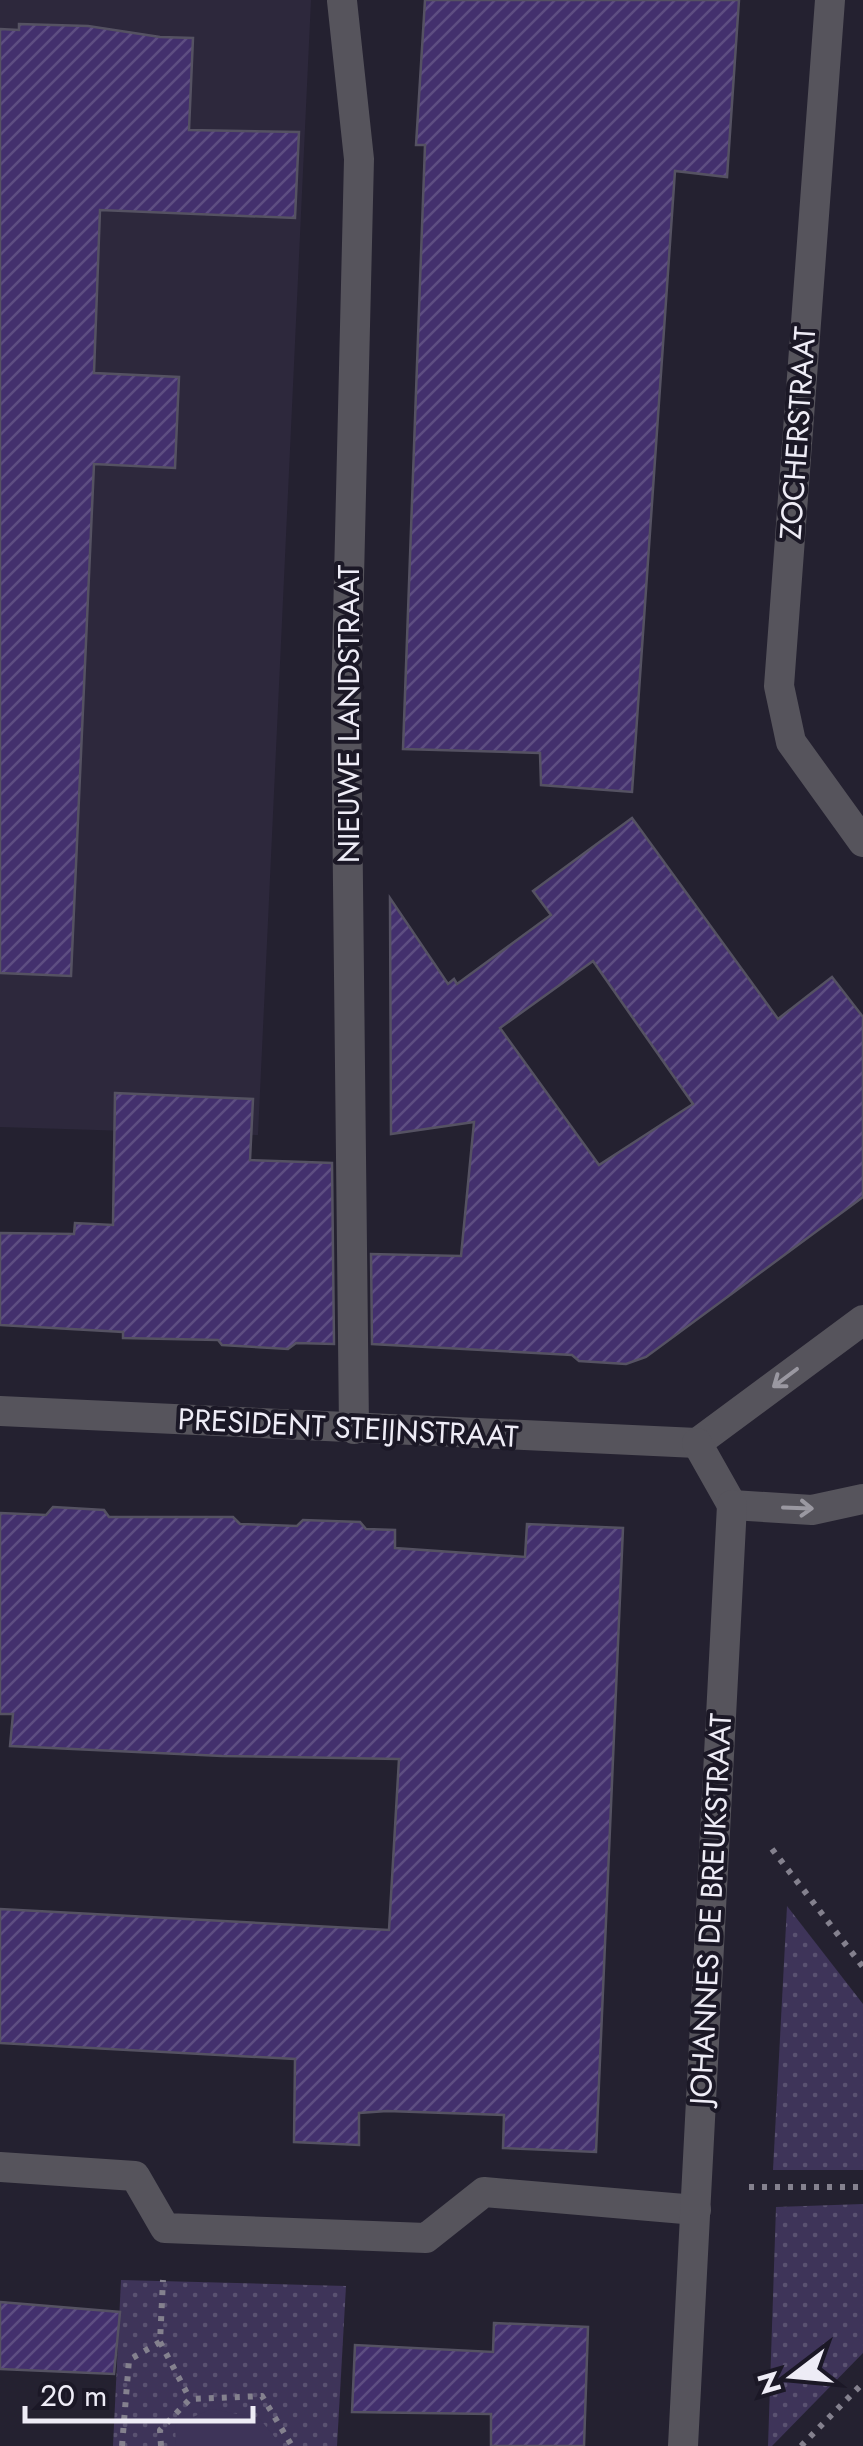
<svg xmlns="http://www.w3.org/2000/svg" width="863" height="2446" font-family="Jost,sans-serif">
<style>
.built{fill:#2d283c}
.grass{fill:url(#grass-dots)}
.green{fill:#3e3459}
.building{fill:url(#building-hatch);stroke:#555262;stroke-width:2.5;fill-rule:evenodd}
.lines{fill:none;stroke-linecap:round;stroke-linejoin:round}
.path{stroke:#84818e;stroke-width:6;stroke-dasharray:5 8;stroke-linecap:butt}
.minor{stroke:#56545c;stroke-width:30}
.oneway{stroke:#9a98a1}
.labels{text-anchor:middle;stroke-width:8;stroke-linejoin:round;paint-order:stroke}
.street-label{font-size:30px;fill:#eeecf6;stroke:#1b1826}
</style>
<defs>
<pattern id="grass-dots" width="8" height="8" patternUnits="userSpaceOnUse" patternTransform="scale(2.5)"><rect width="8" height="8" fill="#3e3459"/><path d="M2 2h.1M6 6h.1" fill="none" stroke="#5a5271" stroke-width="1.8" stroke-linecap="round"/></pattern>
<pattern id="building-hatch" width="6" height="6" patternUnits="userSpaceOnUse" patternTransform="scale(2.5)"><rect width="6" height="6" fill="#43306d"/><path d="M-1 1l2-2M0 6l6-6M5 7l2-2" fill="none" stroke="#5e4e82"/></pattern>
</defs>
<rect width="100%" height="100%" fill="#242130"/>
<path class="built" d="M0 0H311L258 1135 0 1127Z"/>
<g class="grass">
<path d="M787 1906 863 2004V2170H773Z"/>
<path d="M863 2204V2353L772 2446H768L776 2207Z"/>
<path d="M121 2280 346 2286 337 2446H113Z"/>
</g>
<path class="green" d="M211 2409 259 2418 282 2446H176L175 2425Z"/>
<g class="building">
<path d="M425 0H739L727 177 675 171 632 792 541 785 540 753 403 749 425 145H416Z"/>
<path d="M19 24 88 26 160 37 193 38 189 130 299 132 295 218 100 210 94 373 179 377 175 468 94 464 71 976 0 973V29L19 30Z"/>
<path d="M632 818 778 1019 832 977 863 1017V1197L646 1357 626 1364 579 1361 572 1355 372 1344 371 1254 461 1256 474 1122 391 1134 390 898 448 984 454 979 457 984 551 915 533 891ZM593 961 693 1104 599 1165 500 1028Z"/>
<path d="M115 1093 253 1099 250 1160 332 1163 334 1344 296 1343 288 1349 222 1345 218 1340 123 1338V1332L0 1325V1233L74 1234 75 1223 113 1225Z"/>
<path d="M53 1507 104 1510 109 1517H233L240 1524 297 1526 303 1520 360 1522 366 1529 395 1530V1548L525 1557 527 1524 623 1528 596 2152 503 2148 504 2115 387 2111 359 2113V2145L294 2142 295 2059 0 2043V1909L389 1930 399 1759 222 1756 10 1746 13 1714H0V1513L46 1515Z"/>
<path d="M0 2302 120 2312 114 2374 0 2369Z"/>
<path d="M494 2323 588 2327 584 2446H491V2414L352 2412 355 2345 493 2352Z"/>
</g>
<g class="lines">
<g class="path">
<path d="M772 1849 863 1967"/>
<path d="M749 2187H863"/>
<path d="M160 2342 190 2399"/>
<path d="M122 2446 129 2360 160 2342 163 2280"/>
<path d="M161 2446 160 2430 190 2399 262 2396 292 2446"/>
<path d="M801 2446 863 2383"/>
</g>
<g class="minor">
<path d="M830 0 779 686 791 742 863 842"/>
<path d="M342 1 359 159 346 703 354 1429"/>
<path d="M0 1411 697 1443"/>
<path d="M697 1443 863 1320"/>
<path d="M697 1443 732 1505"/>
<path d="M732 1505 812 1510 863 1499"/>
<path d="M0 2167 135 2176 165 2228 426 2238 484 2192 696 2210"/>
<path d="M683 2446 732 1505"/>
</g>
</g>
<defs><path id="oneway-shaft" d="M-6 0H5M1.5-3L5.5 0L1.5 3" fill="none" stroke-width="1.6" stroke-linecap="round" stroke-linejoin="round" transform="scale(2.5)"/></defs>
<g class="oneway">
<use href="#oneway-shaft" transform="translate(785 1378) rotate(143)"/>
<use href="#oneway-shaft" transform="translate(798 1508) rotate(2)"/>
</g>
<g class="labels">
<g class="street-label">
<text transform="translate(798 433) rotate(-86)" y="10">ZOCHERSTRAAT</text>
<text transform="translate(349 714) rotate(-90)" y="10">NIEUWE LANDSTRAAT</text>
<text transform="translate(348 1428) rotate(3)" y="10">PRESIDENT STEIJNSTRAAT</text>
<text transform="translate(711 1909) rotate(-87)" y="10">JOHANNES DE BREUKSTRAAT</text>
</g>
</g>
<g transform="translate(793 2376) rotate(254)" stroke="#1b1826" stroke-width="8" paint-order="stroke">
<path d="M0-8L18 38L0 25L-18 38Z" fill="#eeecf6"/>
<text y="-15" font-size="28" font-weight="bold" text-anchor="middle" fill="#eeecf6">N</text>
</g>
<path d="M25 2406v15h228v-15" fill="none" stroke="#eeecf6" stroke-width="5"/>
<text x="40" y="2406" font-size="30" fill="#eeecf6" stroke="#1b1826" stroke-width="8" paint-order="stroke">20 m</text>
</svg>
